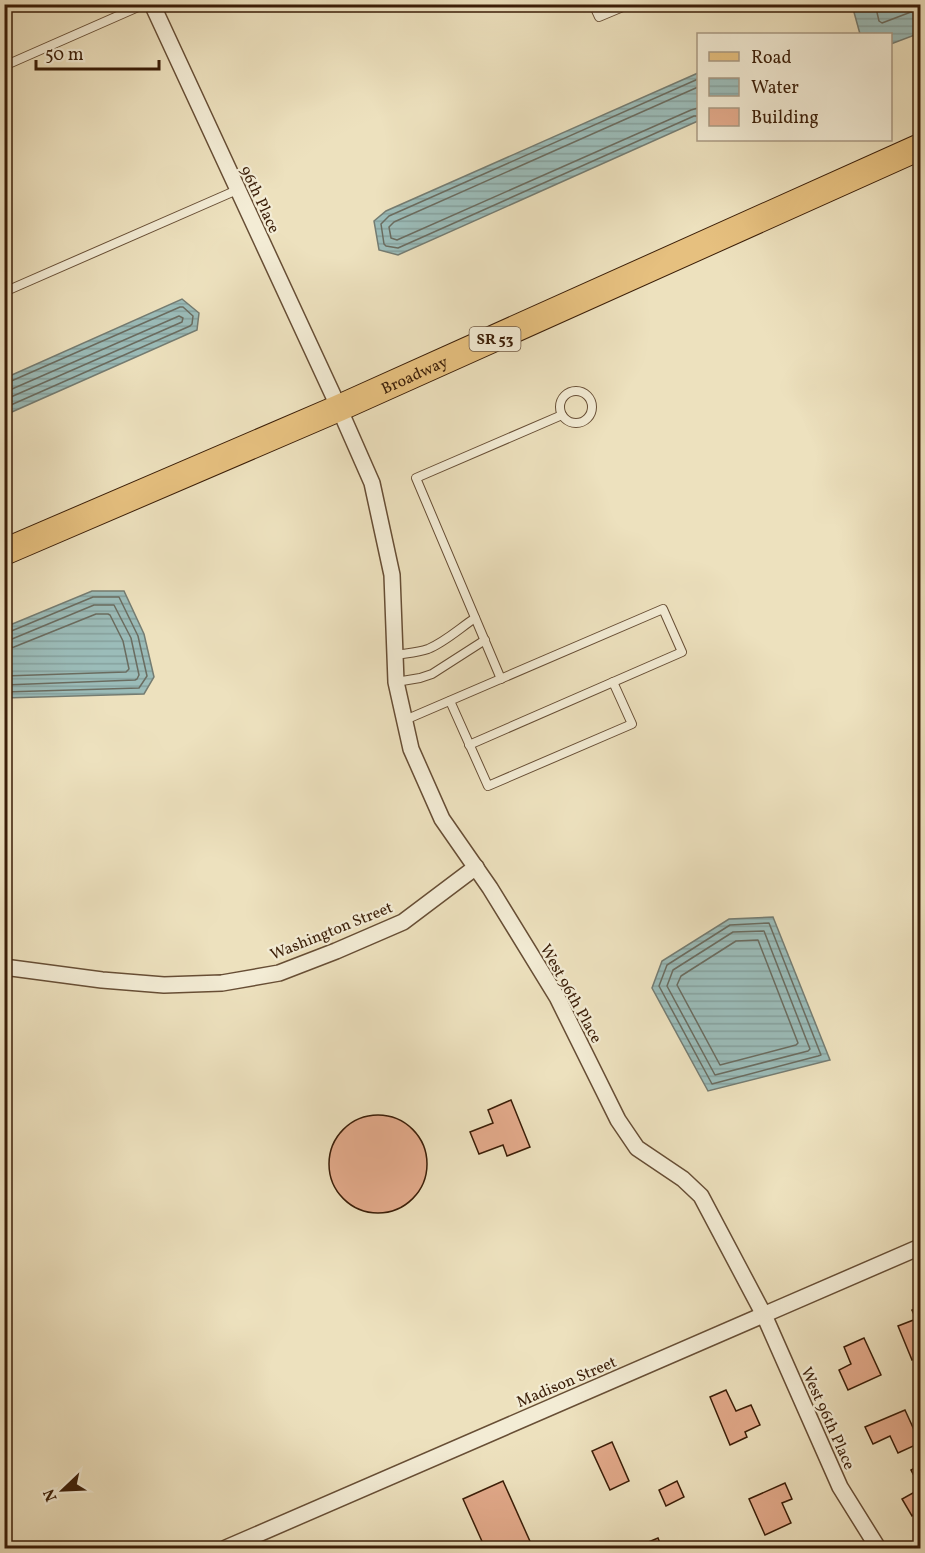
<svg xmlns="http://www.w3.org/2000/svg" width="925" height="1553" font-family="Vollkorn,serif">
<style>
.water{fill:url(#water-rules);stroke:#747c72;stroke-width:1.5}
.lines{fill:none;stroke-linecap:round;stroke-linejoin:round}
.shore{stroke:#6a6c60;stroke-width:1.5}
.building{fill:#e3aa8b;stroke:#3a1d07;stroke-width:1.5}
.service-casing{stroke:#674e35;stroke-width:10}
.minor-casing{stroke:#674e35;stroke-width:18}
.primary-casing{stroke:#3a1d07;stroke-width:28}
.service{stroke:#f3ecd5;stroke-width:8}
.minor{stroke:#f3ecd5;stroke-width:15}
.primary{stroke:#e6c07f;stroke-width:26}
.labels{text-anchor:middle;stroke-width:4.5;stroke-linejoin:round;paint-order:stroke}
.shield{fill:#f3ecd5;stroke:#725b45;stroke-width:1.5}
.shield-label{font-size:15px;font-weight:bold;fill:#3a1d07}
.street-label{font-size:16px;fill:#3a1d07;stroke:#f3ecd5}
</style>
<defs>
<pattern id="water-rules" width="6" height="5" patternUnits="userSpaceOnUse" patternTransform="scale(1.5)"><rect width="6" height="5" fill="#9bbcb9"/><path d="M0 2.5h6" fill="none" stroke="#86a19e"/></pattern>
</defs>
<rect width="100%" height="100%" fill="#ede1be"/>
<filter id="stains"><feTurbulence type="fractalNoise" baseFrequency=".00333" numOctaves="4"/><feColorMatrix values="0 0 0 0 .2 0 0 0 0 .09 0 0 0 0 .02 0 0 0 .5 -.17"/></filter>
<radialGradient id="worn" r=".72"><stop offset=".6" stop-color="#630" stop-opacity="0"/><stop offset="1" stop-color="#630" stop-opacity=".3"/></radialGradient>
<g class="water">
<path d="M852 5H920V33L891 44 890 34H860Z"/>
<path d="M698 73V121L398 255 379 250 374 221 386 211Z"/>
<path d="M182 299 199 313 197 330 5 415V378Z"/>
<path d="M92 591H124L144 634 154 677 144 694 5 698V627Z"/>
<path d="M773 917 830 1060 708 1091 652 988 662 961 729 919Z"/>
</g>
<g class="lines">
<g class="shore">
<path d="M875 4 879 21 882 23 911 12 920 11"/>
<path d="M698 79 389 216 381 224 384 244 386 246 398 248 694 116H698"/>
<path d="M698 87 394 222 389 227 391 238 397 240 691 110 698 108"/>
<path d="M4 383 9 382 180 307H183L193 316 192 324 190 326 4 408"/>
<path d="M4 390 12 389 179 316 183 318 182 322 4 400"/>
<path d="M4 632H9L93 597H119L138 636 147 676 139 688 4 692"/>
<path d="M4 640 12 639 94 605H114L131 638 139 675 137 679 135 680 4 685"/>
<path d="M4 649 14 647 96 614H108L110 615 123 641 129 669 126 672 4 676"/>
<path d="M769 923 821 1055 818 1056 712 1084 659 986 667 965 730 925Z"/>
<path d="M764 931 810 1049 808 1051 715 1075 667 986 673 970 733 932Z"/>
<path d="M758 940 798 1043 796 1045 720 1065 677 985 681 976 736 941Z"/>
</g>
</g>
<g class="building">
<path d="M511 1100 530 1147 507 1156 503 1145 479 1154 470 1132 493 1123 488 1110Z"/>
<circle cx="378" cy="1164" r="49"/>
<path d="M920 1306V1356L912 1360 898 1326 916 1319 912 1310Z"/>
<path d="M864 1338 881 1375 848 1390 839 1370 851 1364 844 1347Z"/>
<path d="M726 1390 736 1411 751 1405 760 1425 745 1432 747 1437 730 1445 710 1397Z"/>
<path d="M905 1410 920 1443 898 1453 890 1436 873 1444 865 1427Z"/>
<path d="M612 1442 629 1481 610 1490 592 1451Z"/>
<path d="M920 1465V1487L911 1470Z"/>
<path d="M503 1481 533 1548H485L463 1499Z"/>
<path d="M677 1481 684 1497 666 1506 659 1490Z"/>
<path d="M785 1483 792 1499 782 1503 791 1523 765 1535 749 1499Z"/>
<path d="M920 1489V1511L912 1516 902 1499Z"/>
<path d="M658 1538 662 1548H634Z"/>
</g>
<g class="lines">
<defs>
<g id="service">
<path d="M593 4 599 17 630 4"/>
<path d="M4 66 145 4"/>
<path d="M4 292 237 190"/>
<circle cx="576" cy="407" r="16"/>
<path d="M395 655C406 653 417 653 428 649 445 642 460 628 475 618"/>
<path d="M501 679 416 478 562 415"/>
<path d="M396 682 420 678 432 674 485 640"/>
<path d="M450 701 488 786 632 724 613 682"/>
<path d="M405 720 663 609 682 652 469 745"/>
</g>
<g id="minor">
<path d="M152 4 339 408 372 483 392 575 396 682 411 749 442 819 490 888 557 997 618 1120 637 1148 683 1179 701 1196 764 1315 840 1487 878 1548"/>
<path d="M4 967 102 980 164 985 222 983 279 973 336 951 403 922 476 867"/>
<path d="M226 1548 920 1247"/>
</g>
<g id="primary">
<path id="s1" d="M4 552 339 408 920 147"/>
</g>
</defs>
<use href="#service" class="service-casing"/>
<use href="#minor" class="minor-casing"/>
<use href="#primary" class="primary-casing"/>
<use href="#service" class="service"/>
<use href="#minor" class="minor"/>
<use href="#primary" class="primary"/>
</g>
<g class="labels">
<rect class="shield" x="469.5" y="327" width="51" height="24" rx="4.5"/>
<g class="shield-label">
<text x="495" y="344">SR 53</text>
</g>
<g class="street-label">
<text transform="translate(261 199) rotate(65)" y="6">96th Place</text>
<text dy="6" stroke="none"><textPath href="#s1" startOffset="447">Broadway</textPath></text>
<text transform="translate(331 930) rotate(-22)" y="6">Washington Street</text>
<text transform="translate(572 993) rotate(61)" y="6">West 96th Place</text>
<text transform="translate(566 1381) rotate(-23)" y="6">Madison Street</text>
<text transform="translate(829 1418) rotate(66)" y="6">West 96th Place</text>
</g>
</g>
<rect width="925" height="1553" fill="none" stroke="#ede1be" stroke-width="24"/>
<rect x="6" y="6" width="913" height="1541" fill="none" stroke="#3a1d07" stroke-width="3"/>
<rect x="12" y="12" width="901" height="1529" fill="none" stroke="#3a1d07" stroke-width="1.5"/>
<rect x="697" y="33" width="195" height="108" fill="#f3ecd5" stroke="#a99983" stroke-width="1.5"/>
<rect x="709" y="52" width="30" height="9" fill="#e6c07f" stroke="#a99983" stroke-width="1.5"/>
<text x="751" y="63" font-size="18" fill="#3a1d07">Road</text>
<rect x="709" y="78" width="30" height="18" fill="url(#water-rules)" stroke="#a99983" stroke-width="1.5"/>
<text x="751" y="93" font-size="18" fill="#3a1d07">Water</text>
<rect x="709" y="108" width="30" height="18" fill="#e3aa8b" stroke="#a99983" stroke-width="1.5"/>
<text x="751" y="123" font-size="18" fill="#3a1d07">Building</text>
<g transform="translate(63 1490) rotate(247)" stroke="#f3ecd5" stroke-width="4.5" paint-order="stroke">
<path d="M0-4.5L10 22L0 15L-10 22Z" fill="#3a1d07"/>
<text y="-9" font-size="16" font-weight="bold" text-anchor="middle" fill="#3a1d07">N</text>
</g>
<path d="M36 60v9h123v-9" fill="none" stroke="#3a1d07" stroke-width="3"/>
<text x="45" y="60" font-size="18" fill="#3a1d07" stroke="#f3ecd5" stroke-width="4.5" paint-order="stroke">50 m</text>
<rect width="100%" height="100%" filter="url(#stains)"/>
<rect width="100%" height="100%" fill="url(#worn)"/>
</svg>
